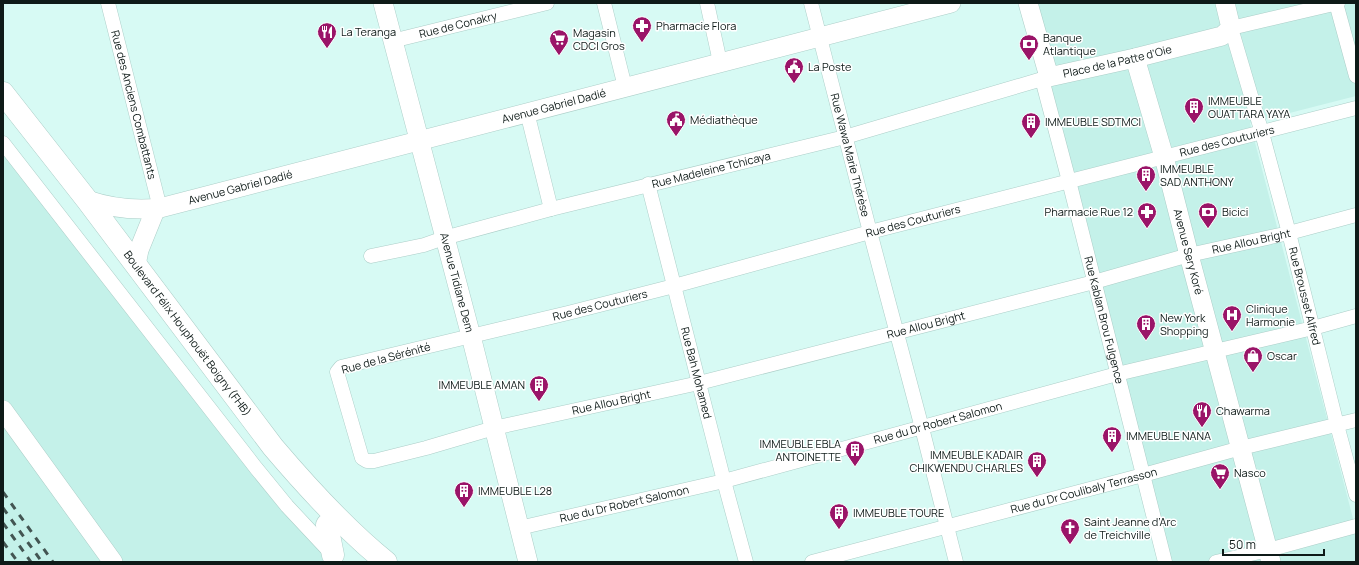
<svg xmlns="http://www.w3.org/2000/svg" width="1359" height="565" font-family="Manrope,sans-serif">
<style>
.built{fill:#c4f1e9}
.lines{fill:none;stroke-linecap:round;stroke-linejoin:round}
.street-casing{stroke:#accec8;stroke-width:15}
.secondary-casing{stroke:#accec8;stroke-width:20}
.primary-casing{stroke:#accec8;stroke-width:23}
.street{stroke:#fff;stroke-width:14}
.secondary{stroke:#fff;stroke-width:19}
.primary{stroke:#fff;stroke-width:22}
.rail{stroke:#435552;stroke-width:3;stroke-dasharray:7 7;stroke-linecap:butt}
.labels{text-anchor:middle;stroke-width:3;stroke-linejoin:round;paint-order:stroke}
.street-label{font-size:11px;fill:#0e1a18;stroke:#fff}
.poi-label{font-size:11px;fill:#0e1a18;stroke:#fff;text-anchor:start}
</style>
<rect width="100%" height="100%" fill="#d7faf4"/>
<g class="built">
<path d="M1019 3H1356V96L1250 123 1356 530V562H1166L1066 174Z"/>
<path d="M3 153 251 473 282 511 330 562H3Z"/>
</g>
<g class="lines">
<defs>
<g id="street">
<path id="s1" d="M108 3 160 208"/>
<path d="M604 3 625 87"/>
<path d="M707 3 720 62"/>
<path id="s2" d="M811 3 870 232 922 428 956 562"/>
<path d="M1336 3 1356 76"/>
<path id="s3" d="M1338 3 1231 28 1262 133 1289 233 1337 425 1356 495"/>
<path id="s4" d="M392 41 547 3"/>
<path id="s5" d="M1042 79 1069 181 1165 562"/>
<path id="s6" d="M1356 108 870 232 674 286 568 313 341 367 337 372 362 458 367 461H374L426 448 494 428 699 383 1094 282 1189 255 1289 233 1356 215"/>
<path d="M527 112 551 209"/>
<path d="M3 143 256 468 287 506 331 553"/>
<path id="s7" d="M648 184 724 481 746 562"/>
<path id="s8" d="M371 256 424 245 444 238 551 209 845 137 1049 77"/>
<path id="s9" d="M519 528 724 481 1117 374 1313 328 1356 316"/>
<path id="s10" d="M812 562 1143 475 1241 448 1356 420"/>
<path d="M1216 562 1268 550 1356 526"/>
</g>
<g id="secondary">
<path id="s11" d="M383 3 471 336 528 562"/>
<path id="s12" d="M1028 3 1049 77 1135 58 1222 36 1231 28 1225 3"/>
<path id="s13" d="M1135 58 1164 157 1189 255 1271 562"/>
<path id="s14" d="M87 200C111 208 134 211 160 208L951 3"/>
<path d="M136 265 139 250 156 208"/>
<path d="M3 410 113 562"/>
</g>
<g id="primary">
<path id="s15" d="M3 93 87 200 273 447C307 487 345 529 386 562"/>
<path d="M327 525 333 555"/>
</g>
</defs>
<use href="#street" class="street-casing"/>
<use href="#secondary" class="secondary-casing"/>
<use href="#primary" class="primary-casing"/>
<use href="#street" class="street"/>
<use href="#secondary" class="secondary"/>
<use href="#primary" class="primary"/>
<g class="rail">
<path d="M3 492 53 562"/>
<path d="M3 508 42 562"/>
<path d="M3 523 31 562"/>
<path d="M3 542 18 562"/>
</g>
</g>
<defs>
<symbol id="pharmacy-pin" viewBox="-11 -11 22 30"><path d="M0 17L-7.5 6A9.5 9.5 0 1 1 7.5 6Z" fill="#9a1468" stroke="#fff"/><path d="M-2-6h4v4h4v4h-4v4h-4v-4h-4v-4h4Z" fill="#fff"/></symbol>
<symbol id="restaurant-pin" viewBox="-11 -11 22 30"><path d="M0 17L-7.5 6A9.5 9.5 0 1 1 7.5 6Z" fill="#9a1468" stroke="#fff"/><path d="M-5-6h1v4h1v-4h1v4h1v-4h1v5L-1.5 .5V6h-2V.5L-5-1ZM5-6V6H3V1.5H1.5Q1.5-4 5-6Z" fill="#fff"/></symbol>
<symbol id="supermarket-pin" viewBox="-11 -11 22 30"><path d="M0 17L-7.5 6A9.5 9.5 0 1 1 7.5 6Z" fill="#9a1468" stroke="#fff"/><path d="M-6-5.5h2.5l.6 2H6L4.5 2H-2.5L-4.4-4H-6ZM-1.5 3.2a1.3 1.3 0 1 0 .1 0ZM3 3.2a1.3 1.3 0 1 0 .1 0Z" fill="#fff"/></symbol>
<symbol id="bank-pin" viewBox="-11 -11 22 30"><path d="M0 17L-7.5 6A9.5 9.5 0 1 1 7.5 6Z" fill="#9a1468" stroke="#fff"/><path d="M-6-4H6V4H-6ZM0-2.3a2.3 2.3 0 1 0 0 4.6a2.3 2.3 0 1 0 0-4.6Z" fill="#fff"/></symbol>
<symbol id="civic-pin" viewBox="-11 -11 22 30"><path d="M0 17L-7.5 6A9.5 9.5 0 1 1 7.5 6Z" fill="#9a1468" stroke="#fff"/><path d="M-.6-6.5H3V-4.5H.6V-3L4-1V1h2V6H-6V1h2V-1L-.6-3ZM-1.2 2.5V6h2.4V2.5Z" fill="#fff"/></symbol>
<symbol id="building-pin" viewBox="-11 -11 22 30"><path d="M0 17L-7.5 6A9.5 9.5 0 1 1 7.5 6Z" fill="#9a1468" stroke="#fff"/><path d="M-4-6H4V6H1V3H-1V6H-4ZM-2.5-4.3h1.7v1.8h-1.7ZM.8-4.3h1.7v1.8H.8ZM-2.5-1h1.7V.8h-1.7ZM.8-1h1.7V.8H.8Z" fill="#fff"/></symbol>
<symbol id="hospital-pin" viewBox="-11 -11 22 30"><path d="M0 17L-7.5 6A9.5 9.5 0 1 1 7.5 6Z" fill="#9a1468" stroke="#fff"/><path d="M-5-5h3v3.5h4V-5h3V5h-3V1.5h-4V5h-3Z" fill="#fff"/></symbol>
<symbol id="shop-pin" viewBox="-11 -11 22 30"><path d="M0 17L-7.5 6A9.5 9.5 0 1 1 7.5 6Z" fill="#9a1468" stroke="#fff"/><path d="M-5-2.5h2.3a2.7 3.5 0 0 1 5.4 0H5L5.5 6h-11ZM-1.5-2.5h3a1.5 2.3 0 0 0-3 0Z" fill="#fff"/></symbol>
<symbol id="church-pin" viewBox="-11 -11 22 30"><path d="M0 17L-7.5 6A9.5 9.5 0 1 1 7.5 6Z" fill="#9a1468" stroke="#fff"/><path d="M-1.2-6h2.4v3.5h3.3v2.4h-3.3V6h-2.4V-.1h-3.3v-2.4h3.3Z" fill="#fff"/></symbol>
</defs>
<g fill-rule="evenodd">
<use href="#pharmacy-pin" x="631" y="15" width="22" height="30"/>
<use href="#restaurant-pin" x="316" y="21" width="22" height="30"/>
<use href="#supermarket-pin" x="548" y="28" width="22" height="30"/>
<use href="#bank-pin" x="1018" y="33" width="22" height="30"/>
<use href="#civic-pin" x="783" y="56" width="22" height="30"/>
<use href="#building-pin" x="1183" y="96" width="22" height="30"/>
<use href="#civic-pin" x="665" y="109" width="22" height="30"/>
<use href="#building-pin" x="1020" y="111" width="22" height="30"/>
<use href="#building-pin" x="1135" y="164" width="22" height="30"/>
<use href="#pharmacy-pin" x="1136" y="201" width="22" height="30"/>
<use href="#bank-pin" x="1197" y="201" width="22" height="30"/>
<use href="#hospital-pin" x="1221" y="304" width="22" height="30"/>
<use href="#building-pin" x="1135" y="313" width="22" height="30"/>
<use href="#shop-pin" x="1242" y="345" width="22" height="30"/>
<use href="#building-pin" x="528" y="374" width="22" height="30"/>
<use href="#restaurant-pin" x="1191" y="400" width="22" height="30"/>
<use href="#building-pin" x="1101" y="425" width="22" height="30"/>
<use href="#building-pin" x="844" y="439" width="22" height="30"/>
<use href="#building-pin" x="1026" y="450" width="22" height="30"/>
<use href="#supermarket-pin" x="1209" y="462" width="22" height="30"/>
<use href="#building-pin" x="453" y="480" width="22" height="30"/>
<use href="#building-pin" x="828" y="502" width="22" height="30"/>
<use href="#church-pin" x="1059" y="517" width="22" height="30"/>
</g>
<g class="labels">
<g class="street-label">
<text dy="4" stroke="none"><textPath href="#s4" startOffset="68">Rue de Conakry</textPath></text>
<text dy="4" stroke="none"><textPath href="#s12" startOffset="147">Place de la Patte d'Oie</textPath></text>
<text dy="4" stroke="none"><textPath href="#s1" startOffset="105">Rue des Anciens Combattants</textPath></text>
<text dy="4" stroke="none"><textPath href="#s14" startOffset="481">Avenue Gabriel Dadié</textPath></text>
<text transform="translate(1227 141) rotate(-14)" y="4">Rue des Couturiers</text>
<text dy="4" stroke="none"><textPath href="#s2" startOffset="157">Rue Wawa Marie Thérèse</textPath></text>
<text dy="4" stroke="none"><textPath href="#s8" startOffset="351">Rue Madeleine Tchicaya</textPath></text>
<text dy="4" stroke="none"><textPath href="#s14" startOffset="157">Avenue Gabriel Dadié</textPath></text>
<text transform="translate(913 221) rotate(-15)" y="4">Rue des Couturiers</text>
<text dy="4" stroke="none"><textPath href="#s6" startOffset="2061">Rue Allou Bright</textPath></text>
<text dy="4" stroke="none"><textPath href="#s13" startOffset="201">Avenue Sery Koré</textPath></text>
<text dy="4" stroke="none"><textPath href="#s11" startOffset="289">Avenue Tidiane Dem</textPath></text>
<text dy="4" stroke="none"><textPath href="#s3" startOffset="388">Rue Brousset Alfred</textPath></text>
<text transform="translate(600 305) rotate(-14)" y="4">Rue des Couturiers</text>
<text dy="4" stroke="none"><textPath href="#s5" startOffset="249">Rue Kablan Brou Fulgence</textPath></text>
<text dy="4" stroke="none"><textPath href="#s6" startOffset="1725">Rue Allou Bright</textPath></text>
<text dy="4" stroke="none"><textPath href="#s15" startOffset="303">Boulevard Félix Houphouët Boigny (FHB)</textPath></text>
<text transform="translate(386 358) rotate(-15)" y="4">Rue de la Sérénité</text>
<text dy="4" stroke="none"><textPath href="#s7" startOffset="195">Rue Bah Mohamed</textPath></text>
<text dy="4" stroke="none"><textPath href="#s6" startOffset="1401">Rue Allou Bright</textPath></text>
<text dy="4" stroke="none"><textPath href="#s9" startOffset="432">Rue du Dr Robert Salomon</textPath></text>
<text dy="4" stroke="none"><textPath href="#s10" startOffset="281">Rue du Dr Coulibaly Terrasson</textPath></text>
<text dy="4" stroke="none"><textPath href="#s9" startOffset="108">Rue du Dr Robert Salomon</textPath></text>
</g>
<g class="poi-label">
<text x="656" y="30">Pharmacie Flora</text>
<text x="341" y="36">La Teranga</text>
<text x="573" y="37">Magasin<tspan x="573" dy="13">CDCI Gros</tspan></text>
<text x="1043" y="42">Banque<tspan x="1043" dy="13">Atlantique</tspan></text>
<text x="808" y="71">La Poste</text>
<text x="1208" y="105">IMMEUBLE<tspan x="1208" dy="13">OUATTARA YAYA</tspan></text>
<text x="690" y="124">Médiathèque</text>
<text x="1045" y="126">IMMEUBLE SDTMCI</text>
<text x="1160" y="173">IMMEUBLE<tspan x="1160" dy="13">SAD ANTHONY</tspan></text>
<text x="1133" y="216" text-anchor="end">Pharmacie Rue 12</text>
<text x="1222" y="216">Bicici</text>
<text x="1246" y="313">Clinique<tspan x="1246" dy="13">Harmonie</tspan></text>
<text x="1160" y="322">New York<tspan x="1160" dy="13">Shopping</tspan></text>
<text x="1267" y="360">Oscar</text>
<text x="525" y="389" text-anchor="end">IMMEUBLE AMAN</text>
<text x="1216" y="415">Chawarma</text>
<text x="1126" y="440">IMMEUBLE NANA</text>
<text x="841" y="448" text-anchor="end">IMMEUBLE EBLA<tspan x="841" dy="13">ANTOINETTE</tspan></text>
<text x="1023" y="459" text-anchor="end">IMMEUBLE KADAIR<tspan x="1023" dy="13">CHIKWENDU CHARLES</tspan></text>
<text x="1234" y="477">Nasco</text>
<text x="478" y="495">IMMEUBLE L28</text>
<text x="853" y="517">IMMEUBLE TOURE</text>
<text x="1084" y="526">Saint Jeanne d’Arc<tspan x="1084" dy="13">de Treichville</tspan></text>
</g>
</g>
<rect width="1359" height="565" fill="none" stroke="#0e1a18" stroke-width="8"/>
<path d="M1223 549v6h101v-6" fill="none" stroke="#0e1a18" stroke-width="2"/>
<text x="1229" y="549" font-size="12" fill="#0e1a18" stroke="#ffffff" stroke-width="3" paint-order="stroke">50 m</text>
</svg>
